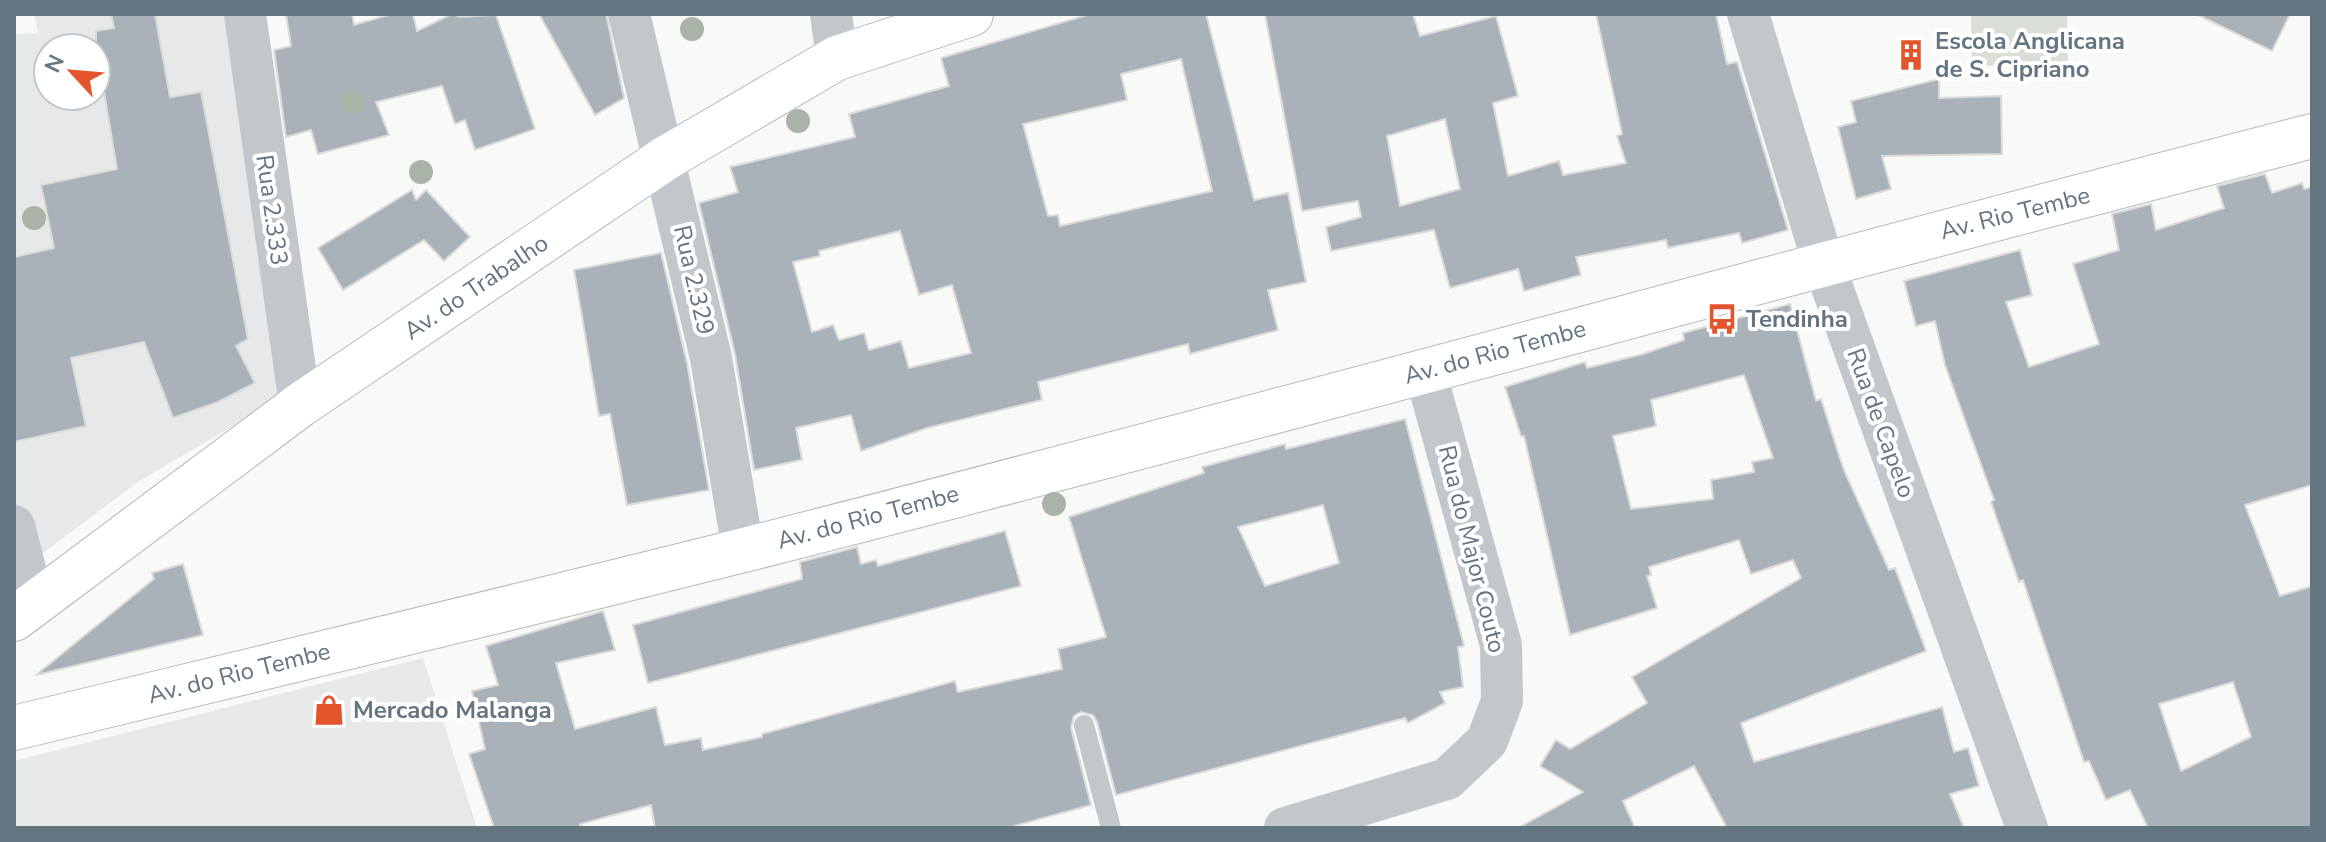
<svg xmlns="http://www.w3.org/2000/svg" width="2326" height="842" font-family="'Nunito Sans',sans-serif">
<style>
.built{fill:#e7e8e8;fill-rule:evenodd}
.green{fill:#d9ded6}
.building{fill:#a9b2b8;stroke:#dbdbd9;stroke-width:2;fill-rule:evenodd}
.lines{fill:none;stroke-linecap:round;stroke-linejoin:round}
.secondary-casing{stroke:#b2b9be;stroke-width:46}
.lane{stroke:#c2c7cb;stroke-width:20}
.street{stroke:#c2c7cb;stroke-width:42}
.secondary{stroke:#fff;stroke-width:44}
.tree{fill:#a9b3a6}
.labels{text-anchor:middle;stroke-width:8;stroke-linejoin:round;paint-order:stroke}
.poi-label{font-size:24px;font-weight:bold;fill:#647582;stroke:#fff;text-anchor:start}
.street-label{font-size:24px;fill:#647582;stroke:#fff}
</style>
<rect width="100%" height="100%" fill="#f9f9f7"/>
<g class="built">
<path d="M34 14H239L313 379 139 481 14 575V34L38 33ZM48 48H96V96H48Z"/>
<path d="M423 658 477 828H14V761Z"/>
</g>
<path class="green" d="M1971 14H2067L2068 63 1972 66Z"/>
<g class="building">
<path d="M111 14H155L170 97 201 92 248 339 236 346 255 383 218 402 173 418 144 342 71 358 86 426 14 442V257L54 248 41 185 117 169 103 86 96 88V31L114 28Z"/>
<path d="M286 14H352L354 25 392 14H413L417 31 452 14 461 17 496 15 535 129 475 150 465 120 455 124 442 86 376 102 389 135 318 154 311 130 286 137 274 50 291 46Z"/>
<path d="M539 14H606L624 98 595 115Z"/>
<path d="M1091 14H1206L1254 200 1288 193 1306 282 1268 290 1278 330 1190 354 1188 344 1038 382 1042 400 927 428 861 451 851 415 796 428 802 460 754 470 735 354 699 203 738 192 730 167 855 137 849 114 949 86 941 58ZM1181 59 1212 191 1060 226 1058 215 1048 216 1023 124 1127 100 1121 74ZM900 231 919 295 952 285 971 353 909 368 901 341 869 350 864 333 839 340 833 325 812 332 793 262 820 256 819 251Z"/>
<path d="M1265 14H1413L1420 36 1496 16 1518 96 1493 103 1508 176 1559 161 1563 175 1626 163 1617 136 1622 134 1596 14H1716L1727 64 1737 62 1788 230 1742 243 1739 233 1668 248 1666 240 1576 257 1581 275 1524 291 1518 269 1450 288 1434 230 1331 251 1326 227 1361 217 1358 201 1302 211ZM1445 119 1460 189 1400 206 1387 136Z"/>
<path d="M2196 14H2290L2272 51Z"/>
<path d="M1939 79V98L2001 96 2002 154 1882 156 1891 189 1856 199 1838 127 1856 122 1851 101Z"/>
<path d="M2265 174 2272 193 2302 183 2304 189 2312 187V485L2245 505 2280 596 2312 586V828H2148L2130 790 2106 800 2089 761 2084 762 2023 580 2019 582 1991 502 1994 500 1945 365 1935 321 1916 326 1904 281 2020 250 2032 295 2006 302 2029 367 2099 344 2073 264 2119 250 2112 214 2151 204 2156 230 2224 208 2217 186ZM2233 682 2251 737 2181 771 2159 704Z"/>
<path d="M412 190 416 200 426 190 470 237 444 261 424 240 343 290 318 248Z"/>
<path d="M661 253 687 363 709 490 627 505 610 414 599 416 574 270Z"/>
<path d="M1790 304 1816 401 1821 399 1843 468 1889 570 1895 568 1926 651 1741 723 1754 762 1942 707 1954 752 1968 748 1979 786 1950 794 1964 828H1727L1694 766 1623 801 1635 828H1518L1583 792 1540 766 1556 740 1570 749 1647 703 1632 677 1801 578 1793 560 1751 574 1739 540 1649 567 1651 575 1647 576 1657 608 1570 635 1524 436H1521L1505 387 1585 362 1587 368 1643 354 1684 340 1683 333ZM1744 375 1773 458 1752 462 1754 472 1711 480 1713 499 1631 509 1613 436 1656 426 1651 400Z"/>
<path d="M1405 419 1464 646 1458 647 1463 687 1440 692 1445 703 1408 723 1405 718 1116 795 1097 722 1093 715 1081 712 1074 716 1071 728 1091 805 1007 828H655L651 805 580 824V828H494L469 754 485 749 472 691 498 685 486 646 603 611 615 650 556 663 575 729 656 707 665 745 701 738 703 750 762 737V734L955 681 958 692 1062 669 1058 649 1106 637 1069 517 1204 473 1202 467 1285 444 1286 449ZM1323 505 1339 563 1265 586 1238 527Z"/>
<path d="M1005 531 1021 586 648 683 633 625 802 579 800 562 857 547 861 564 876 560 878 566Z"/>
<path d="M183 564 203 635 36 675 154 579 152 573Z"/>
</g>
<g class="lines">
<defs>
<g id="secondary">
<path d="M14 619 300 405 666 158 837 58 971 14"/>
<path d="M14 728C257 669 501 611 744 550 1268 417 1788 271 2312 136"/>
</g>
</defs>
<use href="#secondary" class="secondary-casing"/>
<path class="lane" d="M1084 725 1111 828"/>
<g class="street">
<path d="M245 14 300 405"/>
<path d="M629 14 711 358 743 550"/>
<path d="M831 14 837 58"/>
<path d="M1748 14 1823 262 2027 828"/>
<path d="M14 526 34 604"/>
<path d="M1285 828 1447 779 1487 741 1502 701 1501 645 1425 371"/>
</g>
<use href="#secondary" class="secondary"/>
</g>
<g class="tree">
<circle cx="692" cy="29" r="12"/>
<circle cx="352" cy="103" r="12"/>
<circle cx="798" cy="121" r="12"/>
<circle cx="421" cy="172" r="12"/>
<circle cx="34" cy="218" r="12"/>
<circle cx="1054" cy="504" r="12"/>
</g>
<defs>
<symbol id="building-bare" viewBox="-9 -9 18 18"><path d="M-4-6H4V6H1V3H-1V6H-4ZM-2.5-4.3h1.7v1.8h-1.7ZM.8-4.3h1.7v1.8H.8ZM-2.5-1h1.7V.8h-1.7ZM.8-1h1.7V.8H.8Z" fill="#e3552c" stroke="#fff" stroke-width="2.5" paint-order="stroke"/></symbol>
<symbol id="bus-bare" viewBox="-9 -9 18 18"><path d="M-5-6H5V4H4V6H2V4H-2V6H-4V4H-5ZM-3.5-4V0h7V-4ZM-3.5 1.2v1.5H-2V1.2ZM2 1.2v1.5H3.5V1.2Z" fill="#e3552c" stroke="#fff" stroke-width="2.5" paint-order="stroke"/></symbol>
<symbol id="shop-bare" viewBox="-9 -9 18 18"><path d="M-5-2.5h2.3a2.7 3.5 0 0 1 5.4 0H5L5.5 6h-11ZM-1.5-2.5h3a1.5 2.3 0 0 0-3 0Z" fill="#e3552c" stroke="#fff" stroke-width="2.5" paint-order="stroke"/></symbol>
</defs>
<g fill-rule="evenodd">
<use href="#building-bare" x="1889" y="33" width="44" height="44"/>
<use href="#bus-bare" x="1700" y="297" width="44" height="44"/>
<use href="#shop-bare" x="307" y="688" width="44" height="44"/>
</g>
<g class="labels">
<g class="poi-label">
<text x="1935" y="49">Escola Anglicana<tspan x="1935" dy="28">de S. Cipriano</tspan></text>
<text x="1746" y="327">Tendinha</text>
<text x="353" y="718">Mercado Malanga</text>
</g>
<g class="street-label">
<text transform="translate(272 210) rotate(82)" y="8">Rua 2.333</text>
<text transform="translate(2015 213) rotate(-14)" y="8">Av. Rio Tembe</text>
<text transform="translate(694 280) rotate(77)" y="8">Rua 2.329</text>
<text transform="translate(476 287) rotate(-34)" y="8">Av. do Trabalho</text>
<text transform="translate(1495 352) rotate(-15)" y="8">Av. do Rio Tembe</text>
<text transform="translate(1881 423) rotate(70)" y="8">Rua de Capelo</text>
<text transform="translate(868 517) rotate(-15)" y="8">Av. do Rio Tembe</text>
<text transform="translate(1472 549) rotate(76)" y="8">Rua do Major Couto</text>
<text transform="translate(239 673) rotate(-14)" y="8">Av. do Rio Tembe</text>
</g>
</g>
<rect width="2326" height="842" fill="none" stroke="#647582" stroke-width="32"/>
<g transform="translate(72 72) rotate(296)"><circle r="38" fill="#ffffff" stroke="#c1c8cd" stroke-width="2"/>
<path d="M0-6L14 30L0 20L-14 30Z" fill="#e3552c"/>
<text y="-12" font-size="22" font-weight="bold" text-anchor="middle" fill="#647582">N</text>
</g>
</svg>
